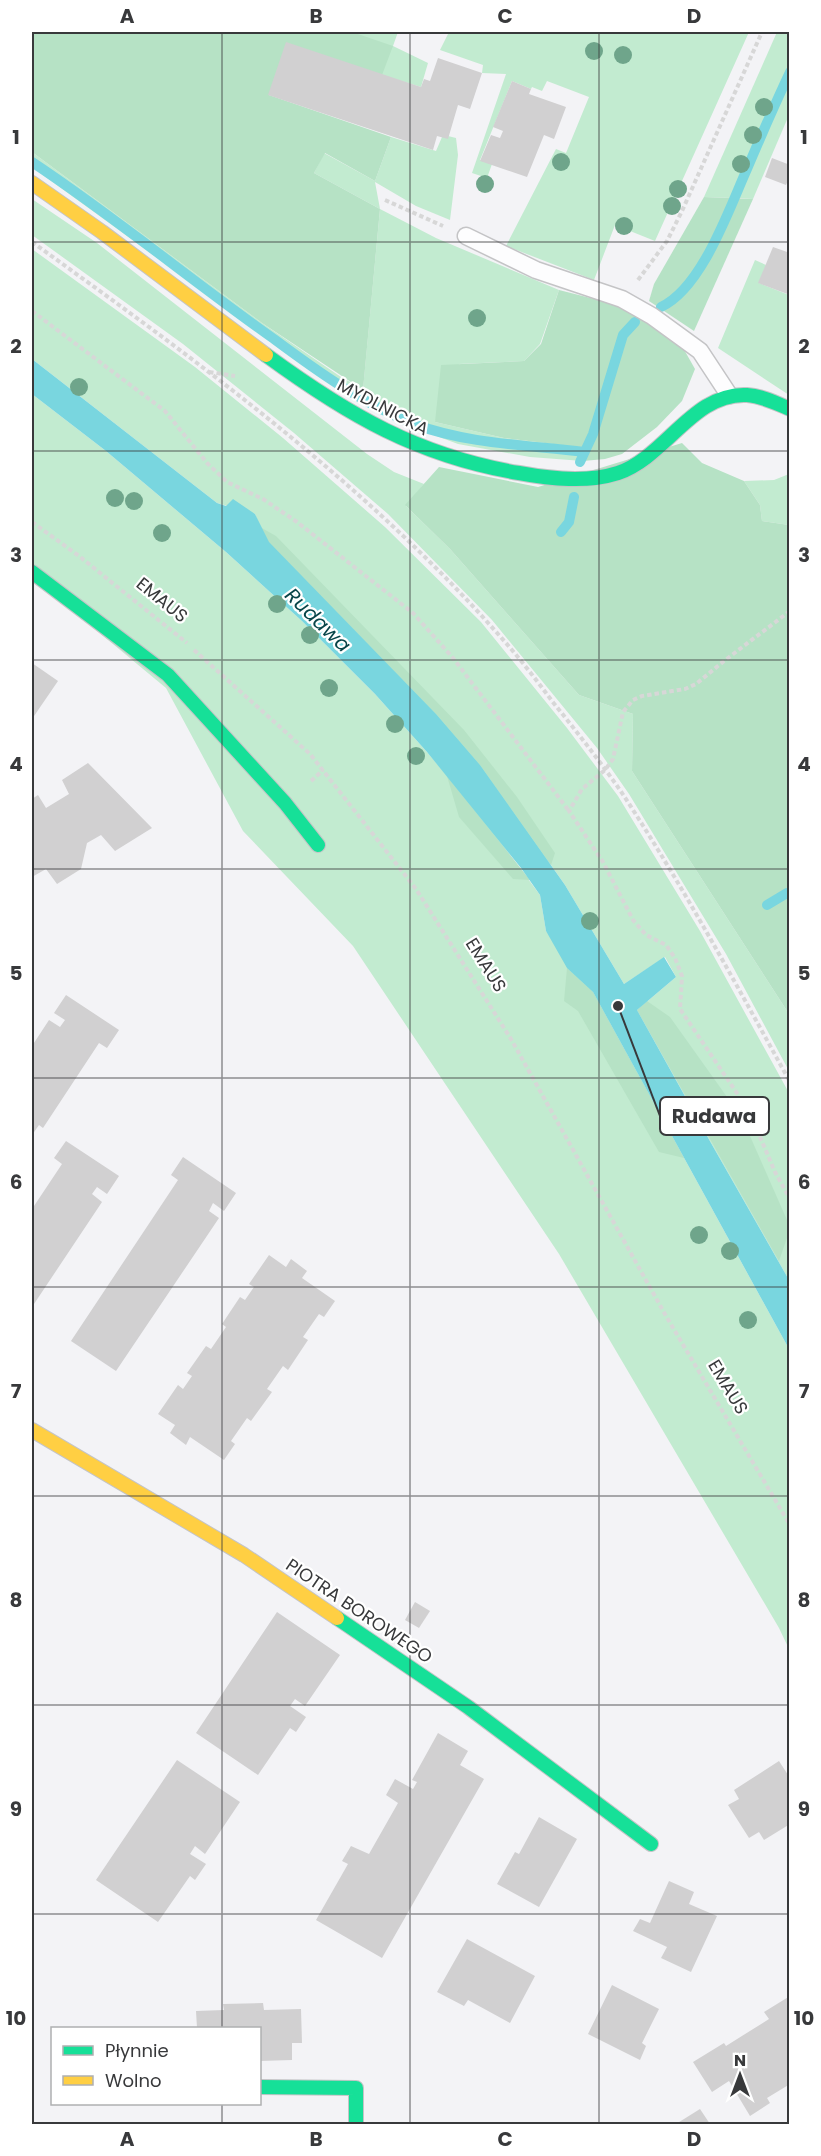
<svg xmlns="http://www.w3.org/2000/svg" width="821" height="2156" font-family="Poppins,sans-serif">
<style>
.green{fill:#c2ebd0}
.forest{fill:#b6e2c5}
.water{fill:#79d6df}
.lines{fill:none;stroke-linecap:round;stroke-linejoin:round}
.stream{stroke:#79d6df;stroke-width:10}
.building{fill:#d1d0d1}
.lane-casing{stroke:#c4c4c6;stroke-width:19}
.fast-casing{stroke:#c4c4c6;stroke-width:16}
.slow-casing{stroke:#c4c4c6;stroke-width:16}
.path{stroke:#d7d7d7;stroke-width:4;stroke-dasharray:4.5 3;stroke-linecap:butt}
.lane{stroke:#fdfdfe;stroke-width:16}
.fast{stroke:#16e098;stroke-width:14}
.slow{stroke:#ffcf43;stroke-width:14}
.tree{fill:#6fa58b}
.grid{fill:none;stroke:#38393b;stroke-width:1.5;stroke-opacity:0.55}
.labels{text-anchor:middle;stroke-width:4.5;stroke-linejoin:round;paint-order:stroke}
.street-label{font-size:18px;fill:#38393b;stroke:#fff}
.water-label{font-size:20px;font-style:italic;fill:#084549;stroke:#fff}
.leader{fill:none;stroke:#38393b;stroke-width:2}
.callout-dot{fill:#38393b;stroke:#fff;stroke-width:2}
.callout{fill:#fff;stroke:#38393b;stroke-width:2}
.callout-label{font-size:20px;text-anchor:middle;font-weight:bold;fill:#38393b}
.neatline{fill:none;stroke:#38393b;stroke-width:2}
.grid-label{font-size:20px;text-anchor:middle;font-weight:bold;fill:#38393b}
</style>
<rect width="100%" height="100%" fill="#f3f3f6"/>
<g class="green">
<path d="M352 32H398L393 46 428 63 421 87 382 75Z"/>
<path d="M449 32H749L655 241 615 225 594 280 506 246 556 149 566 153 589 97 547 81 542 91 532 87 531 89 512 81 480 160 492 164 487 178 472 173 506 74 482 73 483 65 440 50Z"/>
<path d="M777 32H789V65L731 198 704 197Z"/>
<path d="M789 77V115L753 199 737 198Z"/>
<path d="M448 136 456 138 458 155 450 220 416 206 375 182 380 209 436 238 559 290 540 344 524 361 459 364 435 422 504 438 587 448 583 461 530 457 458 444 399 422 309 368 32 167V152L262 323 341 377 363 389 380 209 314 173 324 153 375 181 391 137 436 151 442 137Z"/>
<path d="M32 199 97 243 367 454 394 472 424 484 406 506 450 549 579 695 633 714 632 771 789 1014V1071L726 954 629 794 597 748 492 620 388 514 294 433 183 344 32 235Z"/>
<path d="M32 249 195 367 283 438 385 527 481 622 567 728 618 796 700 931 789 1093V1280L711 1143 637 1010 676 977 665 957 624 984 565 885 551 865 260 527 255 514 217 503 32 359Z"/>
<path d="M755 260 766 265 759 283 789 295V395L718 348Z"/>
<path d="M32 394 106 451 226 552 302 621 375 694 427 752 481 816 540 895 546 931 593 992 789 1349V1649L779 1628 559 1254 353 946 243 831 166 688 32 577Z"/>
<path d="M789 474V525L762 521 760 505 744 481 774 480Z"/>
</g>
<g class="forest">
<path d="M32 32H352L393 46 382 75 269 95 391 137 375 181 325 153 314 173 380 209 363 390 262 323 32 152Z"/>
<path d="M704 197 753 199 694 331 649 301 654 284Z"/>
<path d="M559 290 614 304 656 326 682 346 695 369 682 401 657 427 622 454 605 459 583 461 586 448 504 438 435 422 441 365 524 361 541 344Z"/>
<path d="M682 443 702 463 744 481 760 505 762 521 789 525V1014L632 771 633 714 579 695 450 549 405 505 439 467 538 487Z"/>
<path d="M260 527 276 536 464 730 517 797 555 853 551 865 480 765 436 714 268 542Z"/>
<path d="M447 776 530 880 513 879 459 817Z"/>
<path d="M567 968 593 992 684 1158 659 1152 578 1011 564 1001Z"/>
<path d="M647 1001 670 1017 742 1118 787 1220 788 1235 779 1261 637 1010Z"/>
</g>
<path class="water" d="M32 359 217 503 226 506 233 499 255 514 269 542 436 714 480 765 565 885 624 984 664 957 676 977 637 1010 711 1143 789 1280V1349L593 992 567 968 546 931 540 895 521 868 427 752 375 694 302 621 226 552 106 451 32 394Z"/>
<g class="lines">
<g class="stream">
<path d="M32 162C115 217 192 281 274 339 317 371 363 404 414 424 467 444 528 445 584 452"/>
<path d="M661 307C702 288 729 209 747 169 761 136 775 104 790 72"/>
<path d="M580 462 593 434 623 335 635 322"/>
<path d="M561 532 569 522 574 497"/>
<path d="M767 905 787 893"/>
</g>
</g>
<g class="building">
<path d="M286 42 421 87 424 79 430 81 438 58 482 73 470 109 458 105 448 139 437 136 433 150 268 95Z"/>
<path d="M512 81 531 89 529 94 566 107 554 139 544 135 527 177 480 161 491 135 500 138 503 131 493 127Z"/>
<path d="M772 158 790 165V176L786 185 765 177Z"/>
<path d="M773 247 790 253V295L758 283Z"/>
<path d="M32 663 58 681 32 719Z"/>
<path d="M88 763 152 828 115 851 101 835 87 843 81 869 57 884 46 869 32 877V799L38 795 46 808 69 794 62 780Z"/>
<path d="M66 995 119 1030 107 1048 99 1043 43 1128 39 1125 32 1135V1046L49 1020 60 1027 65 1020 54 1013Z"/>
<path d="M66 1141 119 1176 107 1194 97 1187 92 1194 102 1202 32 1307V1209L62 1164 54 1158Z"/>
<path d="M183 1157 236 1193 224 1211 213 1203 209 1211 219 1218 116 1371 71 1341 178 1180 171 1175Z"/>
<path d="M269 1255 286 1267 291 1259 307 1271 302 1278 335 1301 324 1317 319 1314 303 1337 308 1340 288 1370 283 1366 267 1389 272 1392 251 1421 247 1418 231 1441 235 1444 224 1460 190 1437 186 1445 170 1433 175 1425 158 1414 178 1385 183 1389 192 1376 187 1373 206 1346 211 1349 226 1327 222 1324 240 1297 245 1300 254 1287 249 1284Z"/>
<path d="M415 1602 430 1611 419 1628 405 1620Z"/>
<path d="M277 1612 340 1655 305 1706 295 1699 290 1706 306 1717 296 1732 290 1728 258 1775 196 1733Z"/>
<path d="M438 1733 468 1751 460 1765 484 1779 382 1958 316 1920 348 1864 342 1861 351 1846 369 1854 398 1803 386 1795 395 1779 413 1789 417 1782 412 1780Z"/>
<path d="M177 1760 240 1802 205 1854 195 1846 190 1854 206 1864 195 1880 190 1876 158 1922 96 1880Z"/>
<path d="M779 1761 790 1778V1824L764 1840 759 1832 749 1838 728 1805 739 1799 734 1790Z"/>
<path d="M539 1817 577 1839 539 1907 497 1884 515 1852 519 1854Z"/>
<path d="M669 1881 694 1892 689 1904 717 1916 691 1972 661 1958 667 1947 633 1931 640 1919 650 1923Z"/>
<path d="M467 1939 535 1976 510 2023 468 2000 464 2006 437 1992Z"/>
<path d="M612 1985 659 2009 642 2043 646 2046 640 2060 588 2034Z"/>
<path d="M790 1996V2084L767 2098 770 2103 750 2116 729 2081 712 2092 693 2062 724 2043 726 2046 769 2019 764 2012Z"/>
<path d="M263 2003 264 2010 301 2009 302 2043H292V2060L260 2061V2028H197L196 2011 224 2010 223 2004Z"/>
<path d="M700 2109 710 2124H676Z"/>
</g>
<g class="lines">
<defs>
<path id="lane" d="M466 236 536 270 622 299 652 316 700 351 729 395"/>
<g id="fast">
<path d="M266 355C348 415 418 456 519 473 551 479 587 483 618 473 666 457 693 392 747 395 762 396 776 403 790 409"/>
<path d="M32 572 168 675 285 803 318 845"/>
<path d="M337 1618 468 1707 651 1844"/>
<path d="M260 2087 356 2088V2124"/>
</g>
<g id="slow">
<path d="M32 183 102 232 266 355"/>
<path d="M32 1430 244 1555 337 1618"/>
</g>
</defs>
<use href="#lane" class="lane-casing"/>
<use href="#fast" class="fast-casing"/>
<use href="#slow" class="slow-casing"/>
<g class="path">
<path d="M385 200 443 226"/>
<path d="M32 242C196 360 363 481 498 634 517 655 535 678 552 701 576 731 600 761 622 793 683 886 736 984 790 1082"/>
<path d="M638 280 667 241 682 211 762 32"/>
<path d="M32 311 165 411 207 463 227 482 263 499 297 522 413 613 453 658 569 811"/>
<path d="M209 372 235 376"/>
<path d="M32 522 79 556 187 643"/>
<path d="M790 611 724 661 696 684 685 689 642 696 633 700 623 712 613 759 605 770 582 789 569 811 603 862 633 920 646 935 666 945 675 958 682 976 680 1009 749 1111 775 1172 790 1199"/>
<path d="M194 650 310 754 416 889 511 1039 666 1316 790 1525"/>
<path d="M311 781 323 770"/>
</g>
<use href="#lane" class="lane"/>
<use href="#fast" class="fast"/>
<use href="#slow" class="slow"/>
</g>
<g class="tree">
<circle cx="594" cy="51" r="9"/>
<circle cx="623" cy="55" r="9"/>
<circle cx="764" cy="107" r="9"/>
<circle cx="753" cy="135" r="9"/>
<circle cx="561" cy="162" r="9"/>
<circle cx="741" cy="164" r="9"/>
<circle cx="485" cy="184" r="9"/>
<circle cx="678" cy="189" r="9"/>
<circle cx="672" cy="206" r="9"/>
<circle cx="624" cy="226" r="9"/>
<circle cx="477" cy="318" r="9"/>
<circle cx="79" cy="387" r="9"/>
<circle cx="115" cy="498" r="9"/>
<circle cx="134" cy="501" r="9"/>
<circle cx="162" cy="533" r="9"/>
<circle cx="277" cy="604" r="9"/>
<circle cx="310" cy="635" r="9"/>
<circle cx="329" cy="688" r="9"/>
<circle cx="395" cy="724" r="9"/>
<circle cx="416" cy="756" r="9"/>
<circle cx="590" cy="921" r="9"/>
<circle cx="699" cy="1235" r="9"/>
<circle cx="730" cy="1251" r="9"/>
<circle cx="748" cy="1320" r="9"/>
</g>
<path class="grid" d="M222 32V2028M410 32V2124M599 32V2124M32 242H790M32 451H790M32 660H790M32 869H790M32 1078H790M32 1287H790M32 1496H790M32 1705H790M32 1914H790M222 2104V2124"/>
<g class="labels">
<g class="street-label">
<text transform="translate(383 407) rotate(28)" y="6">MYDLNICKA</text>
<text transform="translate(162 600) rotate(39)" y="6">EMAUS</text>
<text transform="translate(486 965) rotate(58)" y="6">EMAUS</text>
<text transform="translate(728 1387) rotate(59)" y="6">EMAUS</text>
<text transform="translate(359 1611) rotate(34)" y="6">PIOTRA BOROWEGO</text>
</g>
<g class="water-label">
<text transform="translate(318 620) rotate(44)" y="7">Rudawa</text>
</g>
</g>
<path class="leader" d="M618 1006L660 1116"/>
<circle class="callout-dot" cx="618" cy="1006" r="6"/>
<rect class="callout" x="660" y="1097" width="109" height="38" rx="6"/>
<g class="callout-label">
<text x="714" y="1123">Rudawa</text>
</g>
<rect width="821" height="2156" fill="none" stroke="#ffffff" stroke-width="66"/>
<rect x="51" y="2027" width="210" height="78" fill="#ffffff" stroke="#afb0b1" stroke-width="1.5"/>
<rect x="63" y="2046" width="30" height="9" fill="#16e098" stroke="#afb0b1" stroke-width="1.5"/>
<text x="105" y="2057" font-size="18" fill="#38393b">Płynnie</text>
<rect x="63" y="2076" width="30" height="9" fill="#ffcf43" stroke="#afb0b1" stroke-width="1.5"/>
<text x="105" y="2087" font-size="18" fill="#38393b">Wolno</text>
<g transform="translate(740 2075)" stroke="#ffffff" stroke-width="4.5" paint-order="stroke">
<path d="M0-4.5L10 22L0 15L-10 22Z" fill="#38393b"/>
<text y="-9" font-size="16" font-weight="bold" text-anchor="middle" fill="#38393b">N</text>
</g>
<rect x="33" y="33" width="755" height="2090" class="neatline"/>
<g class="grid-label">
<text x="127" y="23">A</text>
<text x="316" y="23">B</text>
<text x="505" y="23">C</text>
<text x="694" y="23">D</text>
<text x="16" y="144">1</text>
<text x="804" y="144">1</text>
<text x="16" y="353">2</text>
<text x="804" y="353">2</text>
<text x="16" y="562">3</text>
<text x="804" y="562">3</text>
<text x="16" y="771">4</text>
<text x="804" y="771">4</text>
<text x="16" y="980">5</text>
<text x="804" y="980">5</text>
<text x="16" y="1189">6</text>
<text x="804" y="1189">6</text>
<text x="16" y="1398">7</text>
<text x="804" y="1398">7</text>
<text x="16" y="1607">8</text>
<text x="804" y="1607">8</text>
<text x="16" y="1816">9</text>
<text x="804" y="1816">9</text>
<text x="16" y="2025">10</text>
<text x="804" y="2025">10</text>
<text x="127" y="2146">A</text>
<text x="316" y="2146">B</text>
<text x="505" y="2146">C</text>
<text x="694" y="2146">D</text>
</g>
</svg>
